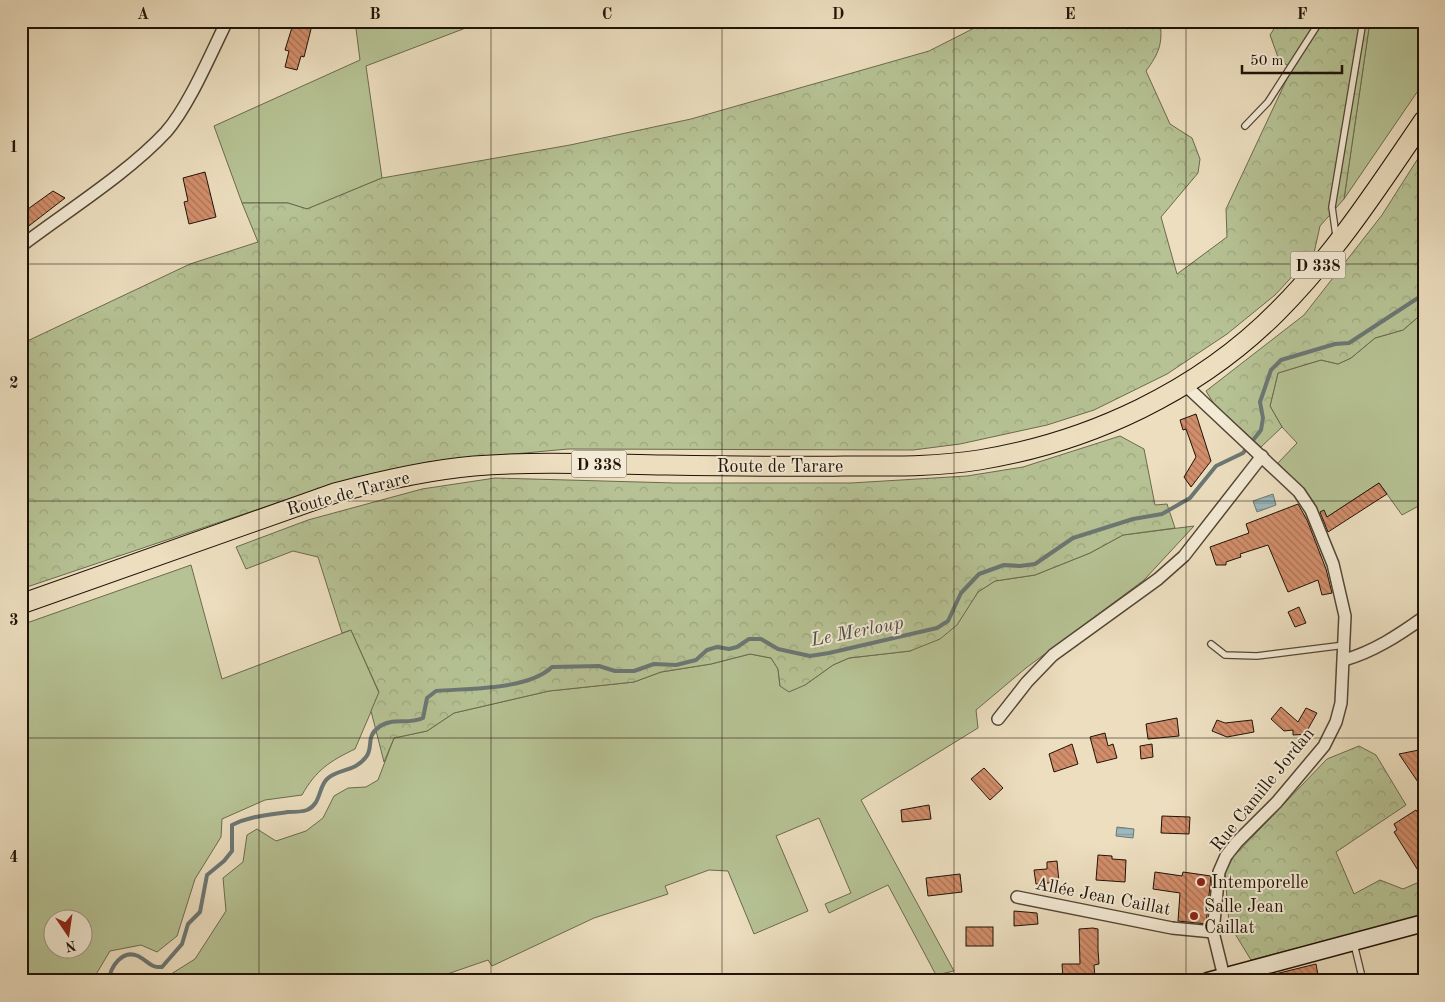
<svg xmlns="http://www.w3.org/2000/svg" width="1445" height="1002" font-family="'Old Standard TT',serif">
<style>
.grass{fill:#b6c294;stroke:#6b6a4e;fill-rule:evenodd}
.forest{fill:url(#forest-crowns);stroke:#6b6a4e}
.water{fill:url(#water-rules);stroke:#6b7774}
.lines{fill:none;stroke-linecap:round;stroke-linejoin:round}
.stream{stroke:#6b7774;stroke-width:4}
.building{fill:url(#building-back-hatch);stroke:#201307}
.lane-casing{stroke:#534635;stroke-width:8}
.street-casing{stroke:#534635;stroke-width:14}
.secondary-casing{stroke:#201307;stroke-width:19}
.primary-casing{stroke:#201307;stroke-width:21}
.lane{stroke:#f3ead5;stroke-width:5.5}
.street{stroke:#f3ead5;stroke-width:11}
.secondary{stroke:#f3ead5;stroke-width:16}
.primary{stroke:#ecdebf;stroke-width:19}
.grid{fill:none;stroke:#201307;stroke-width:1;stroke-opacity:0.55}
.poi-dot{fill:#8f2418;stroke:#f3ead5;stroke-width:2}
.labels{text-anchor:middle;stroke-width:4;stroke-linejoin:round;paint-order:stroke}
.shield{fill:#f3ead5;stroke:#5f5445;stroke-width:1}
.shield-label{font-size:16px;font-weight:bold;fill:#201307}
.street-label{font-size:18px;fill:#201307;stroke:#f3ead5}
.poi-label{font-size:18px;fill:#201307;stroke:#f3ead5;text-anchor:start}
.water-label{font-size:19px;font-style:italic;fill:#4c4d47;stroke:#f3ead5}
.neatline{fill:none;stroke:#201307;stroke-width:2}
.grid-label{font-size:16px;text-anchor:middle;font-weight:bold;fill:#201307}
</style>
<defs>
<pattern id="forest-crowns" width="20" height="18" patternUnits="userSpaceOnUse" patternTransform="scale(1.25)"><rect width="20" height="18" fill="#b6c294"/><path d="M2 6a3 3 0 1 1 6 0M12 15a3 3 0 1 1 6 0" fill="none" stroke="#9ca67e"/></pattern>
<pattern id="water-rules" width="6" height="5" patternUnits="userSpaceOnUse" patternTransform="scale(1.25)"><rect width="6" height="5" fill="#9db9bd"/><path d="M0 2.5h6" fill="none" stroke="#879ea1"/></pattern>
<pattern id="building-back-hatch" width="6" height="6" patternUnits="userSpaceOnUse" patternTransform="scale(1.25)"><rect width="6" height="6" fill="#d28e6b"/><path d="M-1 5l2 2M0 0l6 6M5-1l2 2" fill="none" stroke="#aa7356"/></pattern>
</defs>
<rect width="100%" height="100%" fill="#ecdebf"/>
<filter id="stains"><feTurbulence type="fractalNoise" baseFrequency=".004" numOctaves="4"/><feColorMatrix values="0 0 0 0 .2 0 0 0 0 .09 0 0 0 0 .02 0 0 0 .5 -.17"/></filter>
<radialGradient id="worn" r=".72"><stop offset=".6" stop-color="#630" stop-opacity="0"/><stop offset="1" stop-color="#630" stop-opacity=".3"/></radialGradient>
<g class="grass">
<path d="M355 21H484L366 66 382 178 307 209 288 203H242L214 126 360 60Z"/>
<path d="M1370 21H1424V82L1344 199Z"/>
<path d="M1424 312V503L1402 515 1379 483 1321 521 1309 496 1278 463 1297 443 1282 427 1270 406 1278 373 1321 360 1338 364 1351 358 1375 338 1403 330Z"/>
<path d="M1194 526 1144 580 1026 668 976 710 978 728 861 800 954 971 936 975 888 885 829 913 825 904 851 893 819 818 776 836 808 911 754 934 728 871 709 870 665 886 668 894 594 918 492 966 488 960 427 981H358L354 979 349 981H160L195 959 226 911 223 878 243 862 247 835 257 829 276 841 306 831 323 818 334 796 348 788 366 787 378 780 394 738 427 731 454 713 549 691 634 682 661 672 711 664 750 654 771 658 778 669 780 686 805 685 833 665 849 658 910 651 957 624 978 592 995 581 1035 575 1090 553 1123 535Z"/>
<path d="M191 565 222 679 351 630 379 693 355 749C330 761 316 770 302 795L265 800 222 819 221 837 195 879 177 936 157 952 141 945 110 951 92 981H21V625ZM52 920H82V950H52Z"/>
</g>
<g class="forest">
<path d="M988 21H1160C1163 44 1159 53 1146 71L1170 124 1192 138 1200 159 1198 173 1161 217 1177 274 1227 237 1226 209 1292 68 1279 60 1270 35 1279 21H1370L1344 199 1320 226 1314 253 1275 295 1227 334 1167 374 1094 410 1047 425 960 444 913 450 568 449 428 462 339 482 21 589V344L190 264 258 242 242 203H288L307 209 382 178 570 145 691 119 929 51Z"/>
<path d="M1424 149V312L1403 330 1375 338 1351 358 1338 364 1321 360 1278 373 1270 406 1282 427 1261 447 1214 404 1206 391 1304 315 1382 215Z"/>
<path d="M1120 436 1144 449 1155 505 1167 504 1175 528 1123 535 1090 553 1035 575 995 581 978 592 957 625 940 639 910 651 849 658 833 665 805 685 789 692 780 686 778 669 771 658 750 654 711 664 661 672 634 682 549 691 454 713 427 731 394 738 384 762 371 711 379 692 351 630 342 633 318 557 293 551 246 569 236 547 308 520 422 489 495 478 675 483H851L967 476 1023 467Z"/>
<path d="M1359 746 1376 755 1406 805 1336 852 1354 894 1380 880 1403 889 1424 880V915L1251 960 1229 924 1225 873 1233 857 1327 759Z"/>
</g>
<g class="water">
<path d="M1273 494 1276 505 1257 512 1253 501Z"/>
<path d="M1117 827 1134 829 1133 838 1116 836Z"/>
</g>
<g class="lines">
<path class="stream" d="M109 981C110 967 122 949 138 956 148 961 150 968 162 967L182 944 188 924 200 912 207 875 224 861 232 851V825C250 816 268 815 288 812 294 812 302 812 307 810 321 804 318 788 327 779 338 768 354 773 366 757 374 747 365 737 379 727 391 717 409 725 423 718L427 698 436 691C470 688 528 690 552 667L599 666 615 671H634L654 664 676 665 696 660 707 650 717 647 729 649 737 647 749 639H761L778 649 810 656 829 653 937 628 948 621 961 593 979 574 1004 565 1020 566 1035 564 1073 538 1133 519 1162 514 1190 498 1216 466 1243 453 1261 430 1263 418 1260 402 1271 370 1281 360 1335 344 1349 343 1424 294"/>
</g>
<g class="building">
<path d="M294 21H313L304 57 301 56 297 70 285 67 289 51 285 50Z"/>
<path d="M205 172 216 217 189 224 184 202 188 201 183 178Z"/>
<path d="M53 191 65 198 21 232V214Z"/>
<path d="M1196 414 1211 461 1191 487 1184 477 1196 457 1186 429 1183 430 1180 420Z"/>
<path d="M1379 483 1387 494 1328 532 1320 512 1324 510 1327 517Z"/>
<path d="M1298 504 1307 520 1326 569 1332 593 1322 595 1318 580 1288 592 1268 545 1240 554 1241 557 1226 562V565H1216L1210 547 1249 533 1246 524Z"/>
<path d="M1299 607 1306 623 1295 627 1288 612Z"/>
<path d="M1281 707 1298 722 1306 708 1317 713 1308 729 1309 734 1293 735V730L1284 731 1271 719Z"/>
<path d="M1177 718 1179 736 1148 739 1146 724Z"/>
<path d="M1217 720 1225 723 1252 720 1254 732 1227 737 1212 731Z"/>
<path d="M1105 733 1108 746 1113 744 1117 758 1097 763 1090 737Z"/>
<path d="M1072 744 1078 764 1054 772 1049 754Z"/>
<path d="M1152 744 1153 757 1141 759 1140 746Z"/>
<path d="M1424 749V791L1399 754Z"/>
<path d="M984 768 1003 788 990 800 971 779Z"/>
<path d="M929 805 931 819 902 822 901 810Z"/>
<path d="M1416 810 1424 823V880L1394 832 1397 830 1394 824Z"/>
<path d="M1162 816 1190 817 1189 834 1161 833Z"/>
<path d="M1098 855 1112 856V859L1126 860 1125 882 1096 880Z"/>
<path d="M1057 861 1059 882 1036 884 1034 870 1047 869V862Z"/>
<path d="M1155 872 1182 876 1183 872 1211 876 1206 924 1178 921 1180 893 1153 889Z"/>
<path d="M960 874 962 892 928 896 926 878Z"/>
<path d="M1014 911 1037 913 1038 924 1014 926Z"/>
<rect x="966" y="927" width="27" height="19"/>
<path d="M1093 928 1098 929V950L1099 964 1094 965 1095 978H1063L1062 964H1080L1079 929Z"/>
<path d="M1316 964 1319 981H1264L1263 977Z"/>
</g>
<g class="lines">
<defs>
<g id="lane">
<path d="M1245 126 1268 102 1320 21"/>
<path d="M1336 236 1332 207 1363 21"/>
<path d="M1211 644 1225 655 1257 656 1345 645"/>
<path d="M1354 944 1363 981"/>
</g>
<g id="street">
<path d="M21 246C67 211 128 173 166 132 189 106 211 53 227 21"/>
<path d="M1184 384 1299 492 1311 510 1333 564 1345 616 1341 703 1336 722 1324 746 1277 802 1237 842 1226 856 1219 872 1213 932 1225 981"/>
<path d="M1344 660C1373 652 1399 635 1424 617"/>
<path d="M998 719 1027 682 1053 655 1158 579 1184 556 1262 456"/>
<path d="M1017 897 1172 928 1213 932"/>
</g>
<path id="secondary" d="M1208 981 1424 923"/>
<path id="primary" d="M21 604 335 493C380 481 427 470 474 466 537 461 602 464 665 465 725 466 784 467 844 466 889 466 935 467 979 460 1090 442 1199 391 1278 311 1335 254 1379 186 1424 120"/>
</defs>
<use href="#lane" class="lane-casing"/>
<use href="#street" class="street-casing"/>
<use href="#secondary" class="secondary-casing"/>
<use href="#primary" class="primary-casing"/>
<use href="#lane" class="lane"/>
<use href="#street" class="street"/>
<use href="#secondary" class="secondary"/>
<use href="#primary" class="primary"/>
</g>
<path class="grid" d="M259 21V981M491 21V981M722 21V981M954 21V981M1186 21V981M21 264H1424M21 501H1424M21 738H1424"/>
<g class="poi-dot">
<circle cx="1201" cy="882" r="5"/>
<circle cx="1194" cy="916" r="5"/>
</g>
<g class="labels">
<g class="shield">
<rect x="1290.5" y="251.5" width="55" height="27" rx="4"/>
<rect x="571.5" y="450.5" width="55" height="27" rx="4"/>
</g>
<g class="shield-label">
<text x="1318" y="271">D 338</text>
<text x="599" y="470">D 338</text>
</g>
<g class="street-label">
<text x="780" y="472">Route de Tarare</text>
<text transform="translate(348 493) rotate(-15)" y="6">Route de Tarare</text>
<text transform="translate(1262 789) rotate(-51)" y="6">Rue Camille Jordan</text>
<text transform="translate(1103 896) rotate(11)" y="6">Allée Jean Caillat</text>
</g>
<g class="poi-label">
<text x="1211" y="888">Intemporelle</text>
<text x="1204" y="912">Salle Jean<tspan x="1204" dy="21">Caillat</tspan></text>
</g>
<g class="water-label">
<text transform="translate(857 630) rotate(-11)" y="7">Le Merloup</text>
</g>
</g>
<rect width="1445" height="1002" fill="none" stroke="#ecdebf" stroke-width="55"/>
<g transform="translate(68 934) rotate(167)"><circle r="24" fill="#f3ead5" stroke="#9f9483"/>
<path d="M0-4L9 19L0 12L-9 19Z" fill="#8f2418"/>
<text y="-8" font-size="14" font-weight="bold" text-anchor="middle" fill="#201307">N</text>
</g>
<path d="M1242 65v8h100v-8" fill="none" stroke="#201307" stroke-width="2.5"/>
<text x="1250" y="65" font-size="15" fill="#201307" stroke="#f3ead5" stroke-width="4" paint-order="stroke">50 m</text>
<rect x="28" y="28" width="1390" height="946" class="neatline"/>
<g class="grid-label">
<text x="143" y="19">A</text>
<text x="375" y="19">B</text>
<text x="607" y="19">C</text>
<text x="838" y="19">D</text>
<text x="1070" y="19">E</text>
<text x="1302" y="19">F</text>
<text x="14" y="152">1</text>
<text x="14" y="388">2</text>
<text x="14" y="625">3</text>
<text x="14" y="862">4</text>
</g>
<rect width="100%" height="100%" filter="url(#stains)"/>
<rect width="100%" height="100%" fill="url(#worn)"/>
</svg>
